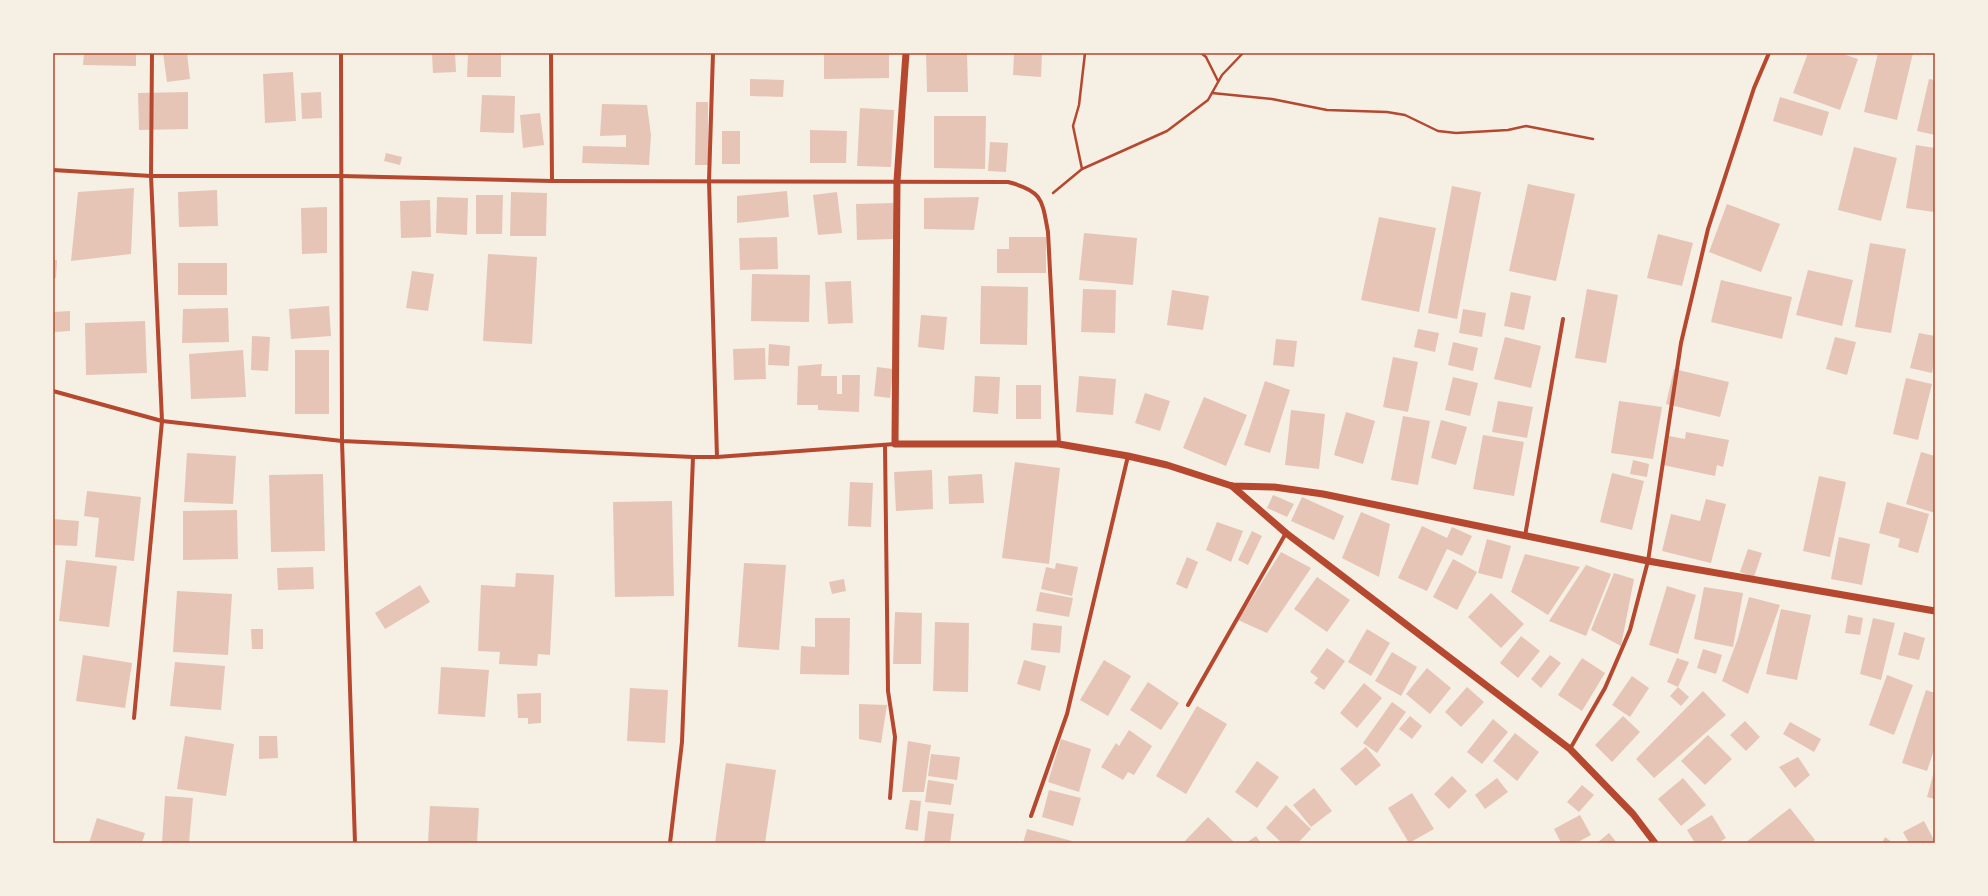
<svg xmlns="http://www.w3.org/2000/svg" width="1988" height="896" font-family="'Times New Roman',serif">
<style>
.building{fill:#e6c5b7}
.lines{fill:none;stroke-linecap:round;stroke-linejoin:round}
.path{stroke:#b5482f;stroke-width:2.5}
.minor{stroke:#b5482f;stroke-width:4}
.tertiary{stroke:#b5482f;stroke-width:7}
.neatline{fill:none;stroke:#b5482f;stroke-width:1.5}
</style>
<rect width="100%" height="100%" fill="#f6efe4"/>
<g class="building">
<path d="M84 53H136V66L83 65Z"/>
<path d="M163 53H187L190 79 167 82Z"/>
<path d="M432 53H455L456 72 433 73Z"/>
<path d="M824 53H889V78L824 79Z"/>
<path d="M926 53H967L968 92H927Z"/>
<path d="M1014 53H1042L1041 77 1013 75Z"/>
<path d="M1808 53H1840L1858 59 1840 110 1793 93Z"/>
<path d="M1878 53H1913L1897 120 1864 112Z"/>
<path d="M468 54H501V77H467Z"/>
<path d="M293 72 296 121 265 123 263 74Z"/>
<path d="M750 79 784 80 783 97 750 96Z"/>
<path d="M1929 79 1935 80V135L1917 131Z"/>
<path d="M188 92V129L139 130 138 93Z"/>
<path d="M321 92 322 118 302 119 301 93Z"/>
<path d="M482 95 515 96 514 133 480 132Z"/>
<path d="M1780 97 1829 112 1822 136 1773 121Z"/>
<path d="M696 102H708V165H695Z"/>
<path d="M602 104 647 105 651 135 649 165 582 163 583 146 626 147V135L600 136Z"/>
<path d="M860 108 894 110 891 167 857 166Z"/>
<path d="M540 113 544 145 523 148 520 115Z"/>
<path d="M934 116H986L985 169 934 168Z"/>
<path d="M810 130 847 131 846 163H810Z"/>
<rect x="722" y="131" width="18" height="33"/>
<path d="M990 142 1008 143 1006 172 988 171Z"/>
<path d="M1916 145 1935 148 1934 212 1906 208Z"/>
<path d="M1854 147 1897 158 1881 221 1838 210Z"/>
<path d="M386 153 402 157 400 165 384 161Z"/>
<path d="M1528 184 1575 194 1556 281 1509 271Z"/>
<path d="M1452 186 1481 192 1457 319 1428 313Z"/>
<path d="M134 188 131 254 71 261 78 192Z"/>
<path d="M217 190 218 226 179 227 178 192Z"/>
<path d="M787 191 789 217 737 223V196Z"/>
<path d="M511 192 547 193 546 236H510Z"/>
<path d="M837 192 842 233 818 235 813 195Z"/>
<path d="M476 195H503L502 234H476Z"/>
<path d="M437 197 468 198 467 235 436 233Z"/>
<path d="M979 197 974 230 924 229V198Z"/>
<path d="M430 200 431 237 401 238 400 201Z"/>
<path d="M893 203 894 239 857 240 856 204Z"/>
<path d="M1727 204 1780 224 1761 272 1709 252Z"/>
<path d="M327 207V253L302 254 301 208Z"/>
<path d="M1379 217 1436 228 1419 312 1361 300Z"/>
<path d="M1084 233 1137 238 1133 285 1079 280Z"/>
<path d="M1658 234 1693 243 1682 286 1647 278Z"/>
<path d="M777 237 778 269 740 270 739 238Z"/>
<path d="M1009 237H1046V273H997V249H1009Z"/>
<path d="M1870 243 1906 249 1891 333 1855 327Z"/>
<path d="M488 254 537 257 532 344 483 341Z"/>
<path d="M53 260H57L56 278 53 277Z"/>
<rect x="178" y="263" width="49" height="32"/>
<path d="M1808 270 1853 280 1842 326 1796 315Z"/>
<path d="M412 271 434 274 428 311 406 308Z"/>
<path d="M752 274 810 275 809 322 751 321Z"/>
<path d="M1721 280 1792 297 1782 339 1711 322Z"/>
<path d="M851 281 853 323 828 324 825 282Z"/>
<path d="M981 286 1028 287 1027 345 980 344Z"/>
<path d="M1083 289 1116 290 1115 333 1081 332Z"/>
<path d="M1587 289 1618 295 1606 363 1575 358Z"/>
<path d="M1172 290 1209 296 1203 330 1167 325Z"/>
<path d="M1511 292 1531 296 1524 330 1504 326Z"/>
<path d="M329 306 331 336 291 339 289 309Z"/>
<path d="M228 308 229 342 182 343 183 309Z"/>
<path d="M1463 309 1486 313 1482 337 1459 333Z"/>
<path d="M70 311V331L54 332 53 312Z"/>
<path d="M921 315 947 317 944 350 918 347Z"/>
<path d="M145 321 147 373 86 375 85 323Z"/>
<path d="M1418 329 1439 333 1435 352 1414 347Z"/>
<path d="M1919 333 1935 336V359L1932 373 1910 368Z"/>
<path d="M252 336 270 337 268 371 251 370Z"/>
<path d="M1505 337 1541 346 1531 388 1494 379Z"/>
<path d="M1835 337 1856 342 1847 375 1826 369Z"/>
<path d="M1276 339 1297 341 1294 367 1273 365Z"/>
<path d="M1453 342 1478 348 1473 371 1448 365Z"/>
<path d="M769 344 790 346 789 366 768 365Z"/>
<path d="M765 348 766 379 734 380 733 349Z"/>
<path d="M243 350 246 397 191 399 189 354Z"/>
<rect x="295" y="350" width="34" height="64"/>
<path d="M1393 357 1418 362 1408 412 1383 407Z"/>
<path d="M822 364 821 376H837V394H842V375H860L859 412 818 410V405H797L798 366Z"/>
<path d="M877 367 893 369 890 398 874 396Z"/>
<path d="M1674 369 1729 382 1720 417 1666 404Z"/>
<path d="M975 376 1000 377 998 414 973 412Z"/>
<path d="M1079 376 1116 379 1113 415 1076 412Z"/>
<path d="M1453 377 1478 383 1470 416 1445 410Z"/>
<path d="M1906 378 1932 384 1918 440 1893 434Z"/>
<path d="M1265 381 1290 390 1270 453 1244 445Z"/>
<rect x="1016" y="385" width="25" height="34"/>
<path d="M1145 393 1170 401 1160 431 1135 423Z"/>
<path d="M1204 397 1247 415 1226 466 1183 448Z"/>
<path d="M1498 401 1533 407 1527 438 1492 432Z"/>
<path d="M1619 401 1662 407 1653 459 1611 453Z"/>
<path d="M1291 410 1325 414 1319 469 1285 465Z"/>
<path d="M1346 412 1375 421 1363 464 1334 455Z"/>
<path d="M1403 416 1430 421 1418 485 1391 480Z"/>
<path d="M1441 420 1467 427 1456 465 1431 458Z"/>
<path d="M1686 432 1729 440 1723 467 1717 465 1715 476 1663 465 1669 436 1685 439Z"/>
<path d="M1483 435 1524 442 1514 496 1473 489Z"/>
<path d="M1921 452 1935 456V513L1906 504Z"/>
<path d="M187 453 236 456 233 504 184 502Z"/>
<path d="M1633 460 1649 464 1647 477 1630 474Z"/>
<path d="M1015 462 1060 468 1049 564 1002 558Z"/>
<path d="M932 470 933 509 896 511 894 472Z"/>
<path d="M1612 473 1644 481 1632 530 1600 522Z"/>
<path d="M323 474 325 551 271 552 269 475Z"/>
<path d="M982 474 984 503 949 504 948 476Z"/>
<path d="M1819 476 1846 482 1830 557 1803 551Z"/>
<path d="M850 482 873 483 871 527 848 526Z"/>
<path d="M87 491 141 497 134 561 95 557 99 518 84 516Z"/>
<path d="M1273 495 1294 504 1287 517 1267 508Z"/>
<path d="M1302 497 1344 516 1334 540 1291 521Z"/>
<path d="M1706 499 1726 504 1711 563 1662 551 1671 514 1700 521Z"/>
<path d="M672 501 674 596 615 597 613 502Z"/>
<path d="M1887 502 1929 514 1918 553 1898 547 1900 539 1879 533Z"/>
<path d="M237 510 238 559 183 560V511Z"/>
<path d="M1361 512 1390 524 1379 577 1342 558Z"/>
<path d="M53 519 79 521 77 546 53 545Z"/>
<path d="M1217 522 1243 531 1231 562 1206 550Z"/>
<path d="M1422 526 1447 538 1452 527 1472 536 1462 556 1447 549 1427 591 1398 578Z"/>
<path d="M1252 531 1262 536 1248 565 1238 560Z"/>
<path d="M1839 537 1870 544 1862 585 1831 579Z"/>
<path d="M1487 539 1511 546 1502 579 1478 573Z"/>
<path d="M1748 549 1762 553 1754 577 1740 572Z"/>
<path d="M1281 552 1311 568 1267 633 1238 620Z"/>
<path d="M1525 554 1580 567 1548 615 1511 592Z"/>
<path d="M1187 557 1198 562 1187 589 1176 584Z"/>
<path d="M1453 559 1477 572 1457 610 1433 597Z"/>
<path d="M66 560 117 566 109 627 59 621Z"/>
<path d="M744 563 786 565 779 650 738 647Z"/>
<path d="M1056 563 1078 567 1072 596 1041 589 1046 567 1055 569Z"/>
<path d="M1586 565 1611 574 1586 636 1549 621Z"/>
<path d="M313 567 314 589 278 590 277 568Z"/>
<path d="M516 573 554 575 550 655 538 654 537 666 499 664 500 652 478 651 481 585 515 587Z"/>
<path d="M1614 573 1634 579 1621 646 1591 630Z"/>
<path d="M1317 577 1350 600 1327 632 1294 609Z"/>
<path d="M844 579 846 591 832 594 829 582Z"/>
<path d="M420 585 430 602 385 629 375 613Z"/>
<path d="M1667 586 1696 595 1678 654 1649 645Z"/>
<path d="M1704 587 1743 593 1733 647 1694 639Z"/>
<path d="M177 591 232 594 228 655 173 652Z"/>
<path d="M1040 592 1073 598 1069 617 1036 611Z"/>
<path d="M1491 593 1524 624 1501 648 1468 617Z"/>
<path d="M1749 597 1780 605 1748 694 1722 681 1738 638Z"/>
<path d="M1781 609 1811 615 1797 680 1766 674Z"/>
<path d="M895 612 922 613 921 664H893Z"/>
<path d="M1848 615 1863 618 1860 635 1845 633Z"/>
<path d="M815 618H850L849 675 800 674 801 646 815 647Z"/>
<path d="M1873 618 1895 623 1881 680 1860 674Z"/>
<path d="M935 622 969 623 968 692 933 691Z"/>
<path d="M1033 623 1062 626 1060 653 1031 650Z"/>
<path d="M251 629H263V649H252Z"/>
<path d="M1367 629 1390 643 1371 676 1348 662Z"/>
<path d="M1904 632 1925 638 1919 660 1898 655Z"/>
<path d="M1521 636 1540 651 1518 678 1500 663Z"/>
<path d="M1327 648 1345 661 1324 690 1314 683 1318 678 1310 672Z"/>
<path d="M1703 649 1722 655 1716 674 1697 668Z"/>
<path d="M1392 652 1417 667 1401 696 1375 681Z"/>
<path d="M83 655 132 663 125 708 76 701Z"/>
<path d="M1550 655 1561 663 1541 688 1531 679Z"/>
<path d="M1582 658 1605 673 1582 711 1558 695Z"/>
<path d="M1677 658 1689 662 1678 687 1667 682Z"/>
<path d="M1024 660 1046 666 1040 691 1017 684Z"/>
<path d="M1104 660 1131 676 1108 716 1080 700Z"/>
<path d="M175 662 225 666 221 710 170 706Z"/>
<path d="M441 667 489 670 485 717 438 714Z"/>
<path d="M1427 668 1451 688 1430 714 1406 694Z"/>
<path d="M1887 675 1913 685 1894 735 1869 725Z"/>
<path d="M1632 676 1649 688 1630 717 1612 705Z"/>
<path d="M1148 682 1179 703 1161 730 1130 710Z"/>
<path d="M1364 683 1382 698 1357 728 1340 713Z"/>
<path d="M1467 687 1484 702 1461 727 1445 712Z"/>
<path d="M1678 687 1689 697 1681 706 1670 696Z"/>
<path d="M630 688 668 690 665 743 627 741Z"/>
<path d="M1926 690 1935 693V747L1927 771 1902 763Z"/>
<path d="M1703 691 1726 715 1654 778 1636 759Z"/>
<path d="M541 693V723L528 724V718H518L517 694Z"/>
<path d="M1392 702 1406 712 1377 753 1363 743Z"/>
<path d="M859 704 887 705 881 743 859 739Z"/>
<path d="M1197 706 1227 724 1186 794 1156 776Z"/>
<path d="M1410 716 1422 726 1412 739 1399 729Z"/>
<path d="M1623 716 1640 732 1612 762 1595 745Z"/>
<path d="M1493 719 1508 732 1482 764 1467 752Z"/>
<path d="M1745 721 1760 737 1746 751 1730 735Z"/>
<path d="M1790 722 1821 739 1814 752 1783 734Z"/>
<path d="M1129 730 1152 746 1134 775 1128 772 1123 780 1101 767 1116 743 1119 746Z"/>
<path d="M1515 733 1539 752 1517 781 1493 761Z"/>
<path d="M1708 735 1732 759 1705 785 1681 761Z"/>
<path d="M185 736 234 744 226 796 177 789Z"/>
<path d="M259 736H277L278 758 259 759Z"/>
<path d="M1061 739 1091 749 1079 792 1048 782Z"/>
<path d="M908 741 931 745 924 792H902Z"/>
<path d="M1366 747 1381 765 1356 786 1340 769Z"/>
<path d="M931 754 960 757 957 780 928 776Z"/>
<path d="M1798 757 1810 775 1795 788 1779 767Z"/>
<path d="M1257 761 1279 777 1257 808 1235 792Z"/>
<path d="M726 763 776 770 765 843H715Z"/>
<path d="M1935 768V799L1927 797Z"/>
<path d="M1452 776 1467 791 1449 809 1434 794Z"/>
<path d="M1497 778 1508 792 1485 809 1475 795Z"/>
<path d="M1683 778 1706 805 1681 826 1658 799Z"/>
<path d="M928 780 954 784 951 805 925 802Z"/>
<path d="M1582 785 1594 795 1579 812 1567 802Z"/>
<path d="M1314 788 1332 811 1311 827 1293 805Z"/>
<path d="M1049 790 1081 798 1073 826 1042 817Z"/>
<path d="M1412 793 1434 829 1409 843 1388 808Z"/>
<path d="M165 796 193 798 189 843H162Z"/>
<path d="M910 800 921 801 918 831 905 829Z"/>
<path d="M1286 805 1311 829 1298 843H1282L1266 828Z"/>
<path d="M430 806 479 808 477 843 428 842Z"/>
<path d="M1790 808 1815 840 1811 843H1745Z"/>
<path d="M928 811 954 814 950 843H924Z"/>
<path d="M1580 815 1591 835 1576 843H1561L1554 829Z"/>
<path d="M1712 815 1726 838 1718 843H1695L1687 830Z"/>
<path d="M1208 817 1233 841 1231 843H1183Z"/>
<path d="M97 818 145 833 142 843H89Z"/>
<path d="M1924 821 1935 842 1909 843 1903 832Z"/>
<path d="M1027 829 1072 841 1071 843H1023Z"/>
<path d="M1609 833 1617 843H1597Z"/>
<path d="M1256 836 1261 843H1246Z"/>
<path d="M1885 837 1893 843H1882Z"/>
</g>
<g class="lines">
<g class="path">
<path d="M1201 53 1206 57 1218 81"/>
<path d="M1212 93 1272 99 1327 110 1387 112 1405 115 1438 131 1456 133 1508 130 1526 126 1593 139"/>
<path d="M1082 169 1073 126 1079 105 1085 53"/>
<path d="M1053 193 1082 169 1167 131 1208 100 1222 75 1243 53"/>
</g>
<g class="minor">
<path d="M341 53 342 441 355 843"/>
<path d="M551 53 552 181"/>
<path d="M713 53 709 181 717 457"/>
<path d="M53 170 151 176H341L552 181 1008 182C1043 191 1042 200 1048 232L1059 444"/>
<path d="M53 391 162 421 342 441 693 457H717L895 444"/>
<path d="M885 445 888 691 895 737 890 798"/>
<path d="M1525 536 1563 319"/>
<path d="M1188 705 1286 533"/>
<path d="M134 718 162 421 151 176 152 53"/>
<path d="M1570 749 1605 688 1630 630 1648 561 1681 343 1708 229 1754 88 1769 53"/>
<path d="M1031 816 1067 714 1128 456"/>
<path d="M670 843 682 742 693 457"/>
</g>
<g class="tertiary">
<path d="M906 53 897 181 895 444H1059L1128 456 1167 465 1232 486 1274 487 1323 494 1648 561 1935 611"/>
<path d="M1232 486 1286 533 1570 749 1633 814 1655 843"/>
</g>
</g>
<rect width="1988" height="896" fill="none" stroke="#f6efe4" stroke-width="108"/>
<rect x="54" y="54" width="1880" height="788" class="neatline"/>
</svg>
